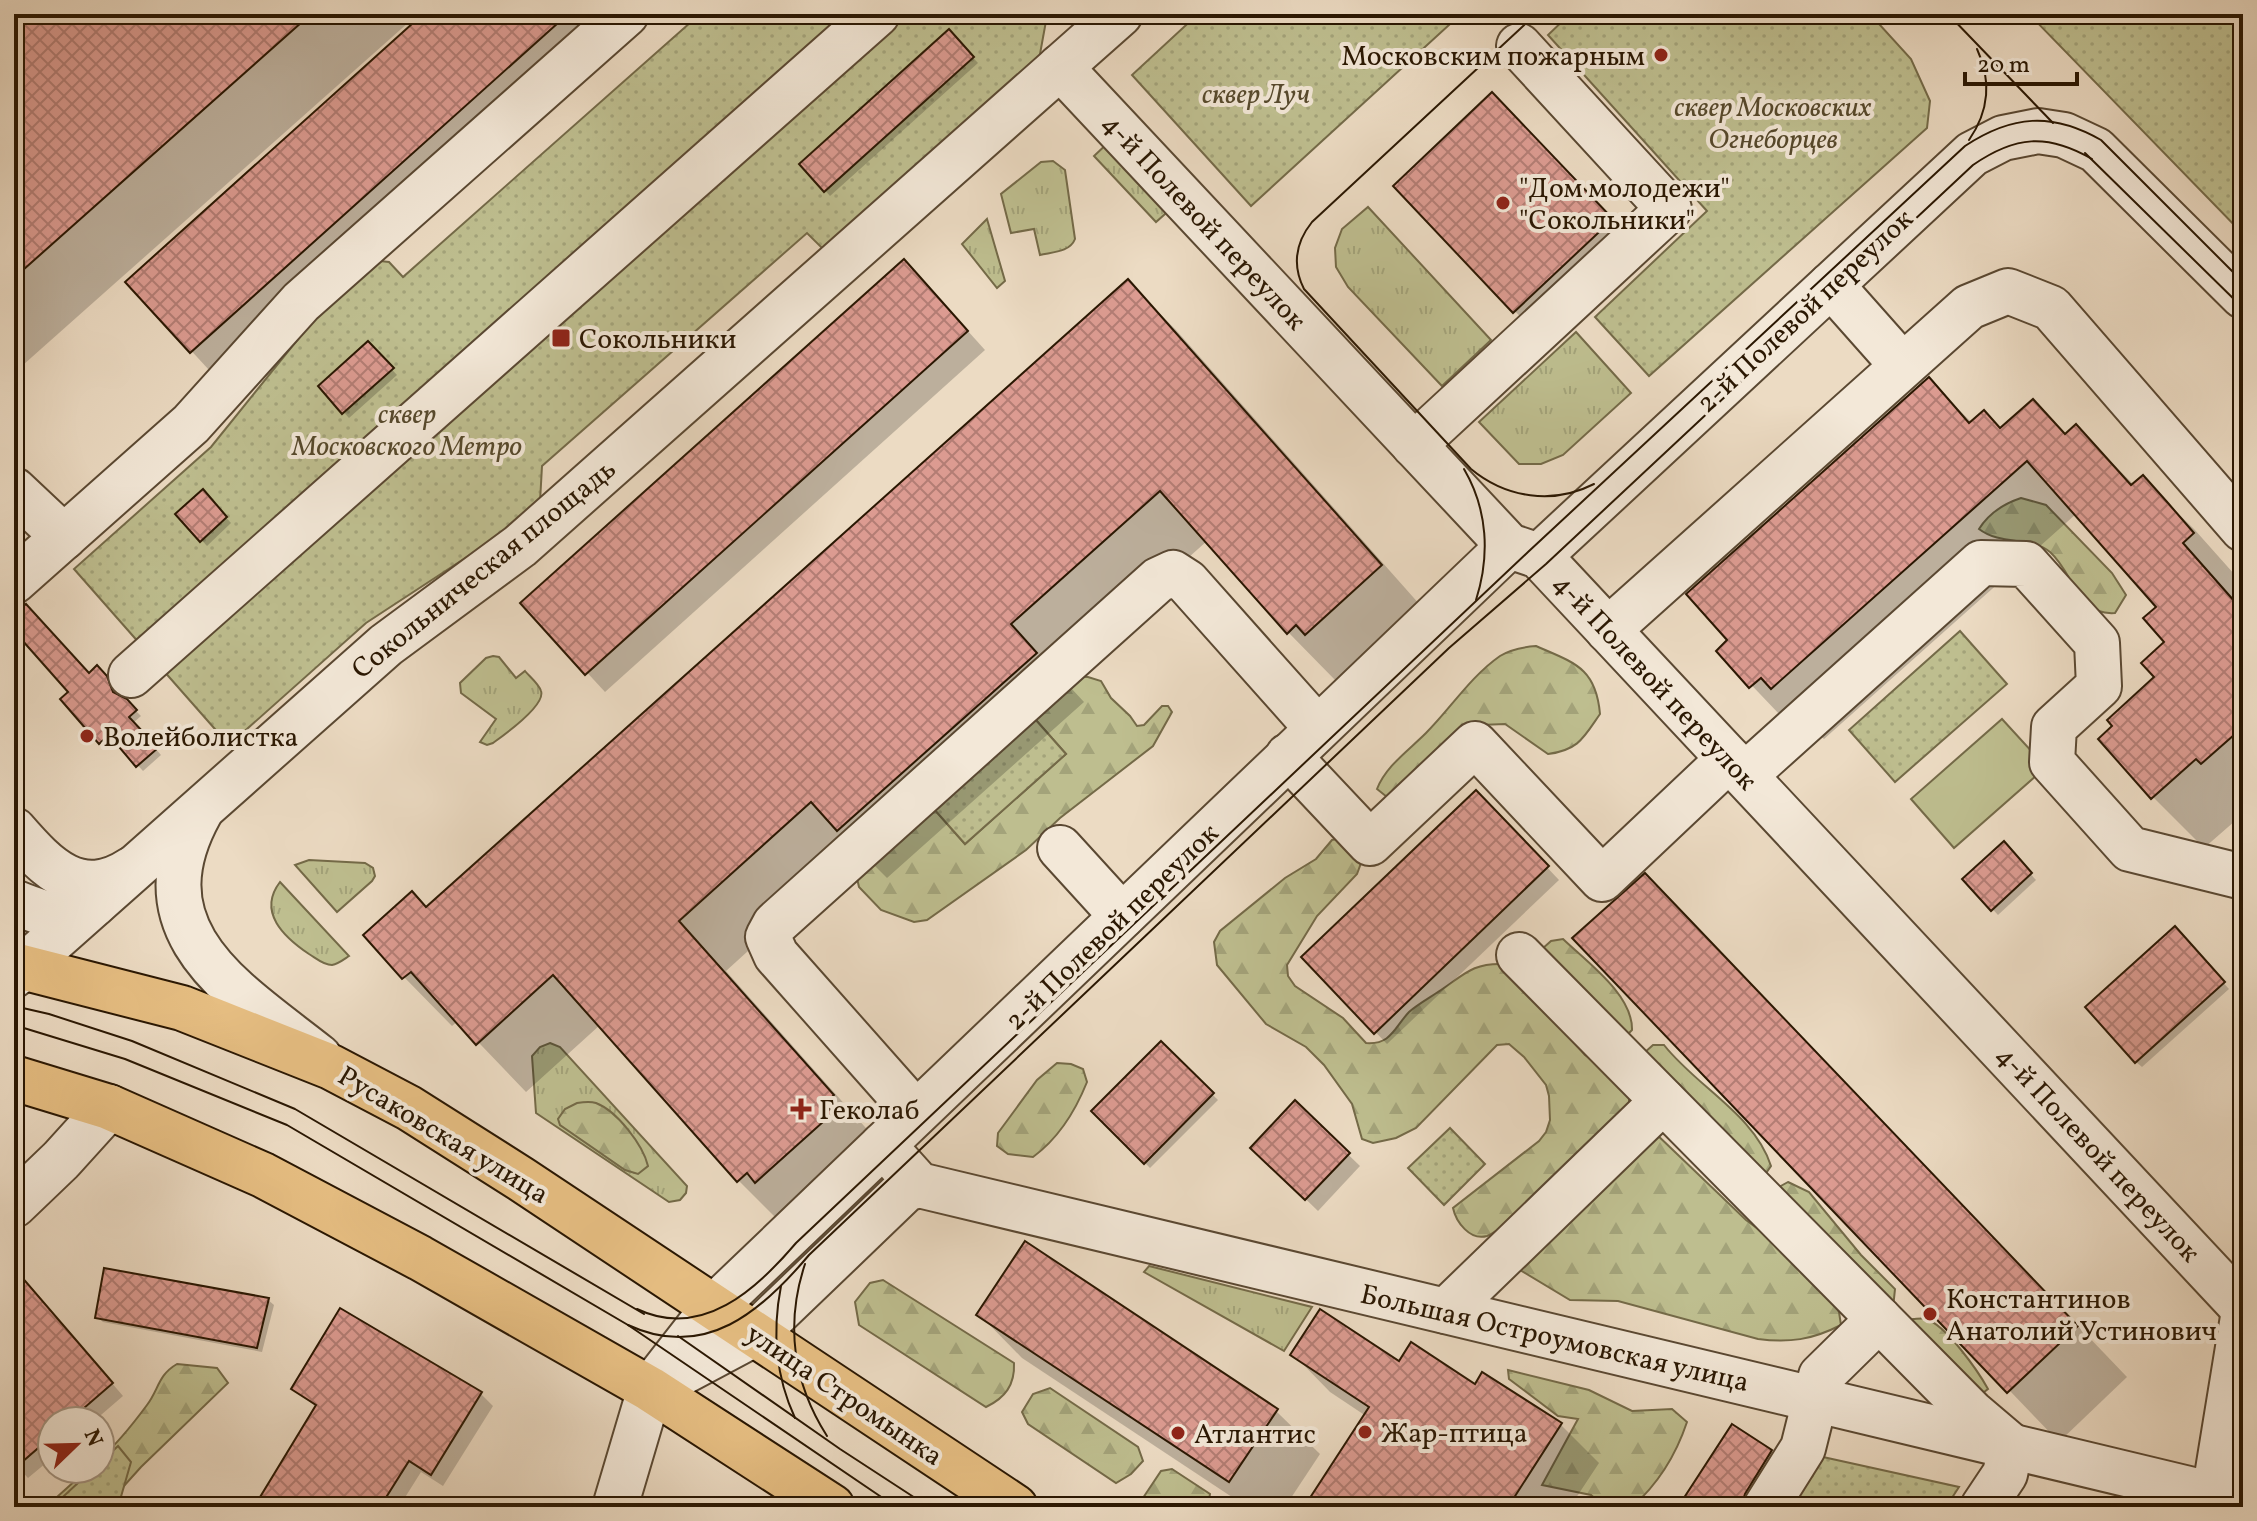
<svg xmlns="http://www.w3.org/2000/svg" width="2257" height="1521" font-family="Vollkorn,serif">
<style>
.grass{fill:url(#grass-tufts);stroke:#746a48;stroke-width:2}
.forest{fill:url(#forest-firs);stroke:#746a48;stroke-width:2;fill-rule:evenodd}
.park{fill:url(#park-dots);stroke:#746a48;stroke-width:2}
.pitch{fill:#bebe8f;stroke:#746a48;stroke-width:2}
.shadow{fill:#0003}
.building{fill:url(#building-cross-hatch);stroke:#2a1702;stroke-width:2}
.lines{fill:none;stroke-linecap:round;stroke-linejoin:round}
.minor-casing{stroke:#5a4832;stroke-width:48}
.major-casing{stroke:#2a1702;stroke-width:48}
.minor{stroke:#f3e8d8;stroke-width:44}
.major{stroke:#e6be82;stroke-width:44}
.tram{stroke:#2a1702;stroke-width:2}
.poi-dot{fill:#8f2418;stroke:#f3e8d8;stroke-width:3}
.labels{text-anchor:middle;stroke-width:8;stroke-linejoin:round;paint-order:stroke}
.poi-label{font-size:28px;fill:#2a1702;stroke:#f3e8d8;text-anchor:start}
.park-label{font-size:28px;font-style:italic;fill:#56492c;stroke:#f3e8d8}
.street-label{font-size:28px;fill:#2a1702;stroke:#f3e8d8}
</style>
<defs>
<pattern id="grass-tufts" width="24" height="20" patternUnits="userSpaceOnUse" patternTransform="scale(2)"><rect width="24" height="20" fill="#bebe8f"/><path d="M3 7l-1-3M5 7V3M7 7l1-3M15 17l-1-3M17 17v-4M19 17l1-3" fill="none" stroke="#a3a37a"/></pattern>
<pattern id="forest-firs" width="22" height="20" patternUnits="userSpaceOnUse" patternTransform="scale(2)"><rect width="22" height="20" fill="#bebe8f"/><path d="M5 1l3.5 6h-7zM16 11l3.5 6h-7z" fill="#a3a37a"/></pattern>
<pattern id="park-dots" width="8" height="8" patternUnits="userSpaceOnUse" patternTransform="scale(2)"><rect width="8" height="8" fill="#bebe8f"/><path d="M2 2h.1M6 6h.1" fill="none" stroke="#a3a37a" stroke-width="1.8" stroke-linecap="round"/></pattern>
<pattern id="building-cross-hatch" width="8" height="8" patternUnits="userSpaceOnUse" patternTransform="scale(2)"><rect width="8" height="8" fill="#dc9b91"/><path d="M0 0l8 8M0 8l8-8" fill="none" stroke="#b37d74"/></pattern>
</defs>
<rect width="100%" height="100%" fill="#ecdbc3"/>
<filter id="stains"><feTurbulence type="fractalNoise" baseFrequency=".0025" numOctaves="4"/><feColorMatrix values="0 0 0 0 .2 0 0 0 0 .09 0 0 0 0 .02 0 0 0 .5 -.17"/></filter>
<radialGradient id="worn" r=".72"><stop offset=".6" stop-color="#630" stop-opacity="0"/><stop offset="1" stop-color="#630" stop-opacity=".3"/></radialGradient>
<g class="grass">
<path d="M1111 140 1173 207 1156 222 1094 156Z"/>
<path d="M1053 161 1065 170 1075 239C1070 252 1053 252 1040 255L1034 229 1011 233 1001 194 1041 162Z"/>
<path d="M1368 207 1491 340 1442 386 1348 287 1336 267 1335 248 1342 229Z"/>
<path d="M987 219 1005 281 997 288 962 244Z"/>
<path d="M1576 332 1631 393 1563 455 1541 464H1519L1479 422Z"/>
<path d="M493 656 499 657 516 678 525 671C529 676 539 684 541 691 546 705 504 735 493 743L487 745 480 742 496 719 461 693 460 683 486 658Z"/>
<path d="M309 860 365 863 373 868 375 876 372 881 337 912 295 865Z"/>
<path d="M280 882 349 956C343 960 338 964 332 965 323 965 316 958 309 954 284 937 257 912 280 882Z"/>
<path d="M550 1043 560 1047 687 1186 686 1193 680 1200 669 1202 536 1113 532 1056 540 1047Z"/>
<path d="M1149 1266 1312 1307 1284 1351 1144 1272Z"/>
</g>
<g class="forest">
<path d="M2021 498 2046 505 2112 573 2126 595 2115 613C2077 616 2074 573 2050 552 2031 536 2001 546 1979 529 1989 513 2003 504 2021 498Z"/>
<path d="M1536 646C1575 663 1596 668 1600 714 1584 737 1579 750 1548 754L1505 724 1480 725 1387 797 1377 789C1386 766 1408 751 1426 733 1451 708 1470 677 1500 656 1511 649 1523 647 1536 646Z"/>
<path d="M1068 676 1088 677 1101 681 1111 698 1130 716 1137 726 1144 725 1162 706H1168L1172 712 1153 746 1060 818 1026 850 927 920 914 922 881 910 859 887 856 874 858 867 979 748 1019 720 1056 681ZM1035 719 1066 754 965 844 934 809Z"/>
<path d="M1344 837 1360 851 1361 863 1357 874 1317 916 1287 965 1288 976 1295 986 1343 1018 1366 1043C1391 1045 1394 1028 1409 1012 1418 1004 1431 997 1441 990 1464 975 1472 963 1503 964L1539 991 1570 1038 1585 1055 1614 1074 1629 1091V1103L1617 1123 1505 1225C1500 1228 1493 1234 1487 1236 1470 1241 1456 1222 1453 1208L1539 1141 1546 1132 1550 1120 1549 1096 1546 1085 1524 1057 1509 1044 1497 1045 1416 1128 1396 1138 1373 1143 1362 1139 1352 1104 1324 1065 1306 1047 1266 1024 1217 965 1214 942 1220 931 1285 878 1316 859 1332 840Z"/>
<path d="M1563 939C1587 962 1633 995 1632 1030L1624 1038 1542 949 1551 941Z"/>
<path d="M1653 1045H1664C1697 1087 1755 1115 1771 1166L1764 1176 1644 1053Z"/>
<path d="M1057 1063 1071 1064 1083 1069 1087 1082C1075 1112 1059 1138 1033 1157L1008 1154 997 1146 998 1133 1037 1080Z"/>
<path d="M577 1103C583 1102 590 1101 596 1103 617 1111 643 1145 648 1166L638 1174 625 1170 560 1125 558 1119 565 1109Z"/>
<path d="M1652 1130 1746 1220 1784 1248 1829 1289 1839 1312 1841 1325C1812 1340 1789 1343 1758 1339L1618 1301 1570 1300 1520 1270 1522 1259Z"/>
<path d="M1788 1182 1809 1192 1861 1255 1895 1289 1893 1308 1779 1187Z"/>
<path d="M883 1280 1014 1363C1015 1385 1005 1398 986 1407L859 1325 855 1302 870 1283Z"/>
<path d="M1913 1319C1916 1319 1923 1318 1926 1319 1946 1325 1978 1371 1988 1389L1979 1396 1908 1329Z"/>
<path d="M177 1364 217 1368 228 1383 141 1467 105 1507H46L88 1469H100V1459C118 1443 133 1424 147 1405 159 1389 158 1375 177 1364Z"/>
<path d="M1508 1370 1589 1390 1632 1411 1672 1409 1687 1422C1676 1455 1658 1484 1632 1507H1604L1591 1495 1542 1485 1578 1419 1558 1416 1509 1379Z"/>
<path d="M1050 1388 1138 1447 1143 1461 1131 1474 1116 1483 1028 1424 1022 1412 1033 1394Z"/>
<path d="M1172 1469 1210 1494 1208 1507H1145L1141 1501 1161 1471Z"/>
</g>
<g class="park">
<path d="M700 14H1054L1046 21 1038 65 823 249 807 233 542 466 540 502 505 532 366 623 229 745 74 569 211 447 315 318 380 261 389 262 403 277Z"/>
<path d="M1198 14H1461L1251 206 1132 75Z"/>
<path d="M1570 14H1870L1911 59 1930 101 1927 128 1649 376 1595 317 1707 211 1548 35Z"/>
<path d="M2029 14H2243V234Z"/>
<path d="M1960 631 2007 684 1895 782 1849 730Z"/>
<path d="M1035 719 1066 754 965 844 934 809Z"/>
<path d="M1450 1128 1485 1164 1444 1205 1408 1168Z"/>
<path d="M118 1446 131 1462 118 1507H52L93 1469H100V1463Z"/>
<path d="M1823 1457 1959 1487 1946 1507H1791Z"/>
</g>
<path class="pitch" d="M2002 719 2046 767 1954 848 1911 799Z"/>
<g class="shadow">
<path d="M31 14H418L14 373V29Z"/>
<path d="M426 14H575L588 30 209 370 128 282Z"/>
<path d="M949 32 978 63 830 196 802 164Z"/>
<path d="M1510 112 1629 238 1533 330 1396 186Z"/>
<path d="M921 279 985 350 605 692 523 603Z"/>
<path d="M1128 282 1176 330 1429 615 1336 681 1288 632 1207 541 1058 674 1084 702 887 878 859 850 726 971 881 1145 787 1229 739 1181 600 1025 526 1092 458 1021 452 1026 404 977 427 909Z"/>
<path d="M368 344 397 375 349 418 320 386Z"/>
<path d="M1929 379 1972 423 2001 430 2033 401 2067 435 2076 427 2134 485 2142 478 2194 529 2243 584 2233 596 2243 608V814L2204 848 2153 797 2157 677 2167 642 2159 607 2076 514 1824 739 1813 729 1802 738 1719 651 1730 641Z"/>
<path d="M203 492 231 523 207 546 178 514Z"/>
<path d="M14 617 89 675 97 668 112 684 116 696 126 701 141 716 133 723 161 755 143 771 115 740 106 747 70 692 14 628Z"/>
<path d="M1476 792 1559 880 1387 1044 1303 957Z"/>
<path d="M2003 844 2036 880 1998 915 1964 879Z"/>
<path d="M1695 926 2127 1377 2059 1442 1575 938Z"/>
<path d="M2175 929 2229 989 2142 1067 2136 1062Z"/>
<path d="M1161 1044 1218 1100 1150 1168 1094 1111Z"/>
<path d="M1295 1103 1360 1166 1318 1211 1253 1148Z"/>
<path d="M14 1296 38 1297 123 1396 94 1421H52V1458L28 1478 14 1463Z"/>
<path d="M268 1300 274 1305 262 1352 103 1322 97 1317Z"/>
<path d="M979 1314 1276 1411 1320 1454 1285 1507H1247L1022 1358Z"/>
<path d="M1293 1354 1400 1364 1476 1387 1561 1425 1599 1463 1570 1507H1307L1366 1416 1330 1392Z"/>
<path d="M293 1388 481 1394 493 1406 443 1486 421 1472 399 1507H256L317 1408Z"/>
<path d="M1771 1451 1777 1457 1747 1507H1681Z"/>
</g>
<g class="building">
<path d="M28 14H311L14 278V26Z"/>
<path d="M423 14H568L190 353 125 282Z"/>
<path d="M949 29 974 57 824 192 799 164Z"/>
<path d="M1492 92 1613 219 1513 313 1393 186Z"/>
<path d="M904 259 968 331 585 675 520 603Z"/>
<path d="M1128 279 1382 565 1305 635 1296 625 1287 634 1160 491 1011 624 1037 653 837 831 811 802 679 921 834 1095 825 1104 833 1113 755 1183 747 1173 737 1182 553 975 476 1045 411 972 402 979 363 935 412 891 426 907Z"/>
<path d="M368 341 394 368 342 414 318 386Z"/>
<path d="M1929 377 1969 423 1984 410 2000 428 2033 399 2065 434 2076 424 2131 485 2143 475 2168 503 2194 533 2183 543 2243 611V727L2201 764 2196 759 2151 799 2098 739 2112 726 2107 720 2154 677 2141 663 2164 642 2143 618 2156 607 2027 461 1771 689 1761 678 1749 688 1716 651 1727 640 1686 594Z"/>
<path d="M203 489 227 517 200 542 175 514Z"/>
<path d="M26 604 89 673 97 665 107 676 113 692 127 699 137 710 129 717 158 748 136 767 109 735 99 744 60 699 68 692 14 631V614Z"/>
<path d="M1476 790 1549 866 1374 1034 1301 957Z"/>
<path d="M2004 841 2032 873 1991 911 1962 879Z"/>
<path d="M1645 873 2078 1326 2007 1393 1572 938Z"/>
<path d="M2175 926 2225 982 2135 1063 2085 1007Z"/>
<path d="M1161 1041 1214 1093 1144 1164 1091 1111Z"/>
<path d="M1295 1100 1350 1153 1305 1200 1250 1148Z"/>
<path d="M1025 1241 1278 1409 1229 1482 976 1315Z"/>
<path d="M14 1268 113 1383 69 1421H52V1436L14 1469Z"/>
<path d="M104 1268 269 1298 257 1348 95 1318Z"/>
<path d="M340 1308 482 1392 431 1475 409 1461 380 1507H254L316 1405 291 1389Z"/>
<path d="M1320 1309 1399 1361 1411 1342 1475 1384 1482 1372 1562 1423 1508 1507H1304L1369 1407 1290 1355Z"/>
<path d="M1732 1424 1772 1450 1745 1494 1741 1507H1678Z"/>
</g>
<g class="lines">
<defs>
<g id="minor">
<path d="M1060 67 1509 546 1539 556 2243 1308"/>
<path d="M1831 285 1902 365"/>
<path d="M1414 445 1669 209 1519 46"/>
<path d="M14 490 64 537"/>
<path d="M1539 556 1972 154 2003 138 2038 131 2064 135 2096 150 2243 296"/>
<path d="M14 581 191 424 301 302 626 14"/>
<path d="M1608 630 1969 307 2008 291 2051 308 2243 529"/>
<path d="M131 675 877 14"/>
<path d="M1288 756 1370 843 1475 744 1602 879 1729 759"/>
<path d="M1745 775 1981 563 2026 564 2097 643 2099 686 2054 727 2052 762 2130 849 2243 877"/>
<path d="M200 812C133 933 236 991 319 1057"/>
<path d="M14 830C47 868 80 903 132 869"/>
<path d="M1060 848 1122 916"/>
<path d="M14 902C46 915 62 922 94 904"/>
<path d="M1519 955 1971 1412 2011 1446 2005 1474 1983 1507"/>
<path d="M14 975 386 645 520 546 1120 14"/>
<path d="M916 1113 776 955 768 937 775 924 1158 580 1173 573 1187 582 1317 728"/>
<path d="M883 1145 919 1185 2243 1502"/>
<path d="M14 1205 61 1160 109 1107"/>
<path d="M1446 1311 1663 1101"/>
<path d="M664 1382 756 1333 906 1189 919 1185"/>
<path d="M615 1507 650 1389 714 1307 1509 546"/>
<path d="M1766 1507 1803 1448 1821 1376 1879 1319"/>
<path d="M2212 1507 2243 1317"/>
</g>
<g id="major">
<path d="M14 965 182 1008 331 1067 409 1108 521 1179 1015 1507"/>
<path d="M14 1078 109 1107 263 1175 420 1258 650 1389 832 1507"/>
</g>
</defs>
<use href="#minor" class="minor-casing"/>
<use href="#major" class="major-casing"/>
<use href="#minor" class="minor"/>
<use href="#major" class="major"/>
<g class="tram">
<path d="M1536 14 1312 222C1296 242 1292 265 1304 289L1471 469C1506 498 1553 505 1594 484"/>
<path d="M1948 14 2053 123"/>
<path d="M1969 140C1989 111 1992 81 1977 49"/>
<path d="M2085 153 2243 308"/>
<path d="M1464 469C1488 510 1490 556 1476 600"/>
<path d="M14 1006 49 1014 132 1041 295 1109 644 1314"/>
<path d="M14 1025 125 1059 287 1125 628 1325 896 1507"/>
<path d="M805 1264C785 1324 793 1383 827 1436"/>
<path d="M781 1286C772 1332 775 1375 795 1418"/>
<path d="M637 1309C702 1340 757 1289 796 1243L1528 552 1965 146C2012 115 2052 112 2101 140L2243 282"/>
<path d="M628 1325C705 1361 762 1311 809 1255L1449 648 1546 564 1973 165C2015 136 2047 133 2092 159"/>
<path d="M678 1336 840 1449 929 1507"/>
</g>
</g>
<g class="poi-dot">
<circle cx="1661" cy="55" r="8"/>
<circle cx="1503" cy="203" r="8"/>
<rect x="551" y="328" width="20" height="20" rx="4"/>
<circle cx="87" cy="736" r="8"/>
<path d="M797 1097h8v8h8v8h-8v8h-8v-8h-8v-8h8z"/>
<circle cx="1930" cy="1314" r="8"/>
<circle cx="1365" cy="1432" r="8"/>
<circle cx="1178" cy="1433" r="8"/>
</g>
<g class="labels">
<g class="poi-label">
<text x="1645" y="65" text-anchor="end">Московским пожарным</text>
<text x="1519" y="197">"Дом молодежи"<tspan x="1519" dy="32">"Сокольники"</tspan></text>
<text x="579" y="348">Сокольники</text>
<text x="103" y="746">Волейболистка</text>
<text x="819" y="1119">Геколаб</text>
<text x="1946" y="1308">Константинов<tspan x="1946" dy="32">Анатолий Устинович</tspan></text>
<text x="1381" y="1442">Жар-птица</text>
<text x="1194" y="1443">Атлантис</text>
</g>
<g class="park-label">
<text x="1256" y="103">сквер Луч</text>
<text x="1773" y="116">сквер Московских<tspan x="1773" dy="32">Огнеборцев</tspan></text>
<text x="407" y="423">сквер<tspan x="407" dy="32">Московского Метро</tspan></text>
</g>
<g class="street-label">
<text transform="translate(1205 221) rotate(47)" y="10">4-й Полевой переулок</text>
<text transform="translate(1804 310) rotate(-43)" y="10">2-й Полевой переулок</text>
<text transform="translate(483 568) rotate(-39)" y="10">Сокольническая площадь</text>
<text transform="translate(1656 681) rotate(47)" y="10">4-й Полевой переулок</text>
<text transform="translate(1111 926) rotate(-44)" y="10">2-й Полевой переулок</text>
<text transform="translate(444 1134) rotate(31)" y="10">Русаковская улица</text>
<text transform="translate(2099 1153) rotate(47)" y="10">4-й Полевой переулок</text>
<text transform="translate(1555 1337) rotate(13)" y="10">Большая Остроумовская улица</text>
<text transform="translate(845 1394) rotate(34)" y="10">улица Стромынка</text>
</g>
</g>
<rect width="2257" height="1521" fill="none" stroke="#ecdbc3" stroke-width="48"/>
<rect x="16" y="16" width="2225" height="1489" fill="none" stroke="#2a1702" stroke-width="4"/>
<rect x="24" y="24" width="2209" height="1473" fill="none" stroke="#2a1702" stroke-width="2"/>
<g transform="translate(76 1445) rotate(67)"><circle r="38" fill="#f3e8d8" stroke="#a39482" stroke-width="2"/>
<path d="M0-6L14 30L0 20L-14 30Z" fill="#8f2418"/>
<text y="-12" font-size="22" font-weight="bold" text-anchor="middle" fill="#2a1702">N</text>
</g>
<path d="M1965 72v12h112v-12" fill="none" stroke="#2a1702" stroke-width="4"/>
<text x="1977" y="72" font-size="24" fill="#2a1702" stroke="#f3e8d8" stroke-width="6" paint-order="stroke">20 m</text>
<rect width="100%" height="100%" filter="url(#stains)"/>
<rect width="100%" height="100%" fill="url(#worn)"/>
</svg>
